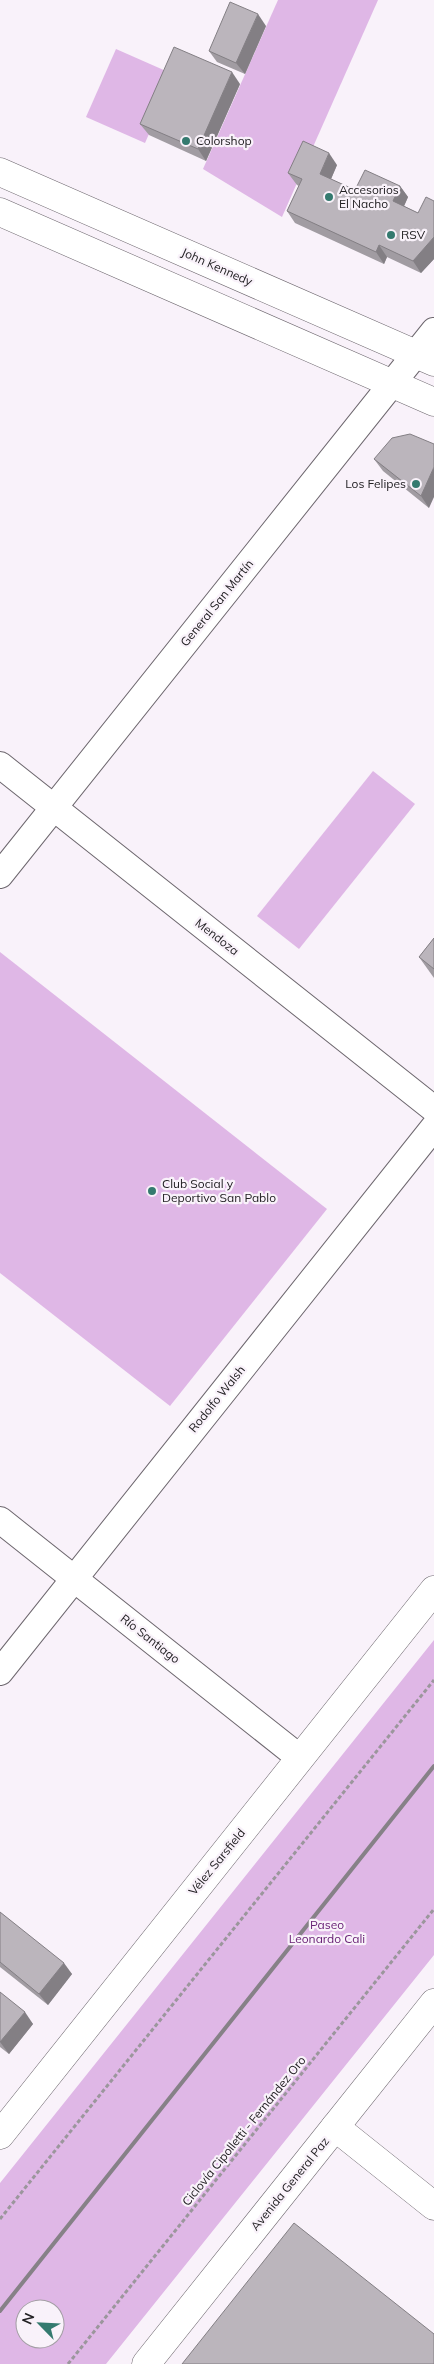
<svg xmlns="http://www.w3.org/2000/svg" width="434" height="2364" font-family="Mulish,sans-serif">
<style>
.green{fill:#dfb7e6;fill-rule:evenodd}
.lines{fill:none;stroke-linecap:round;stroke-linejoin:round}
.street-casing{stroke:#6d676e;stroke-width:28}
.secondary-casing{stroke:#6d676e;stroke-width:29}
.primary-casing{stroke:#6d676e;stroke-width:29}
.path{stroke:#9b969c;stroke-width:3;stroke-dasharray:4 2.5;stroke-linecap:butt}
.street{stroke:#fff;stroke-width:26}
.secondary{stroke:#fff;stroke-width:28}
.primary{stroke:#fff;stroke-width:28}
.rail{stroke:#868187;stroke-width:4}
.wall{fill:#a19ca2}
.shaded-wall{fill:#837f84}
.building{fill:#bbb5bc;stroke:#837f84}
.poi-dot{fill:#347a6f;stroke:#f9f2fa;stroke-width:2}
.labels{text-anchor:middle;stroke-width:4.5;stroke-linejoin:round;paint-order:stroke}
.poi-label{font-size:12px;fill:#222023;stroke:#f9f2fa;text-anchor:start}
.street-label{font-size:12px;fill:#222023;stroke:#f9f2fa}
.park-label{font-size:12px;fill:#692176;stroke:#f9f2fa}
</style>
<rect width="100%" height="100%" fill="#f9f2fa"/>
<g class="green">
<path d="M278 0H378L282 217 203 169Z"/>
<path d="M116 49 175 75 145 143 86 117Z"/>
<path d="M373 771 415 804 299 949 257 916Z"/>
<path d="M0 952 327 1209 170 1406 0 1273Z"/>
<path d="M434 1640V1955L106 2364H0V2183ZM25 2309H55V2339H25Z"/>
</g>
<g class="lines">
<defs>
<g id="street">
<path d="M0 765 434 1109"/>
<path d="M0 875 434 331"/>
<path d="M0 1520 300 1758"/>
<path d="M0 1672 434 1127"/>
</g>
<g id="secondary">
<path d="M0 172 434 362"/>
<path d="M0 212 434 402"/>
<path d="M335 2127 434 2206"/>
<path d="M0 2135 434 1590"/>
</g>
<path id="primary" d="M146 2364 434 2003"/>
</defs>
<use href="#street" class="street-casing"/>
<use href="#secondary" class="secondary-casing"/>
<use href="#primary" class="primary-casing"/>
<g class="path">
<path d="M0 2219 434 1680"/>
<path d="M68 2364 434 1909"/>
</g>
<use href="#street" class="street"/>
<use href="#secondary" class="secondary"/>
<use href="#primary" class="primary"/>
<path class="rail" d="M0 2311 434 1766"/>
</g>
<g class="wall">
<path d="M266 26 245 74 217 62 209 51Z"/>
<path d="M240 84 206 161 149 135 140 124Z"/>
<path d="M337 165 331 179 355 190 400 186 408 197 404 206 418 213 434 201V259L421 273 387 257 384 264 295 223 287 211 299 186 297 185 288 173Z"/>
<path d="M434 444 429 508 383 471 374 459Z"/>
<path d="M434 938V978L419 957Z"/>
<path d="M0 1912 72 1974 48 2005 0 1967Z"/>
<path d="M0 1992 33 2024 9 2054 0 2047Z"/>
</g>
<g class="shaded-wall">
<path d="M258 14 266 26 245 74 236 63Z"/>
<path d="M232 72 240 84 206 161 198 149Z"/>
<path d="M329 153 337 165 328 186 320 174Z"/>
<path d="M400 186 408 197 401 213 393 201Z"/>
<path d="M434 237V259L421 273 413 261Z"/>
<path d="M379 245 387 257 384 264 376 252Z"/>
<path d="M434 467V497L429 508 421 496Z"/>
<path d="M64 1963 72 1974 48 2005 39 1994Z"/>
<path d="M25 2012 33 2024 9 2054 0 2042Z"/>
</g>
<g class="building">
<path d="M230 2 258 14 236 63 209 51Z"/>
<path d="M174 47 232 72 198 149 140 124Z"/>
<path d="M303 141 329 153 320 174 355 190 365 170 400 186 393 201 418 213 426 197 434 201V237L413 261 379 245 376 252 287 211 302 179 288 173Z"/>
<path d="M410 434 434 444V467L421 496 374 459 392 438Z"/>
<path d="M434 938V969L419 957Z"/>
<path d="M0 1912 64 1963 39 1994 0 1962Z"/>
<path d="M0 1992 25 2012 0 2042Z"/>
<path d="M294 2223 434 2334V2364H182Z"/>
</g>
<g class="poi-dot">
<circle cx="186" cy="141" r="5"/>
<circle cx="329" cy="197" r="5"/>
<circle cx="391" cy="235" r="5"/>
<circle cx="416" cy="484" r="5"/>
<circle cx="152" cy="1191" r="5"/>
</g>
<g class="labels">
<g class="poi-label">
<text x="196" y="145">Colorshop</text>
<text x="339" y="194">Accesorios<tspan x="339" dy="14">El Nacho</tspan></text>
<text x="401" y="239">RSV</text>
<text x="406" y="488" text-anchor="end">Los Felipes</text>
<text x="162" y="1188">Club Social y<tspan x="162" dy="14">Deportivo San Pablo</tspan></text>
</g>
<g class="street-label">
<text transform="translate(217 267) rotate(24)" y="4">John Kennedy</text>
<text transform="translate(217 603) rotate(-51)" y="4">General San Martín</text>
<text transform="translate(217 937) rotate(38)" y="4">Mendoza</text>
<text transform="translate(217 1399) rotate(-51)" y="4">Rodolfo Walsh</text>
<text transform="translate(150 1639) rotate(38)" y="4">Río Santiago</text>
<text transform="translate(217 1862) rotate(-51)" y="4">Vélez Sarsfield</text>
<text transform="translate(244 2131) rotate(-51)" y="4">Ciclovía Cipolletti - Fernández Oro</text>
<text transform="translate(290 2184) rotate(-51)" y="4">Avenida General Paz</text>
</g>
<g class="park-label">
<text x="327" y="1929">Paseo<tspan x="327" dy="14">Leonardo Cali</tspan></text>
</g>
</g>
<g transform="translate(40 2324) rotate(294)"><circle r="24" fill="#f9f2fa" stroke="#a39ea4"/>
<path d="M0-4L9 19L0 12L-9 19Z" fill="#347a6f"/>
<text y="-8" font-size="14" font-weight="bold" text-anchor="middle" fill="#222023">N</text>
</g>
</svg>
